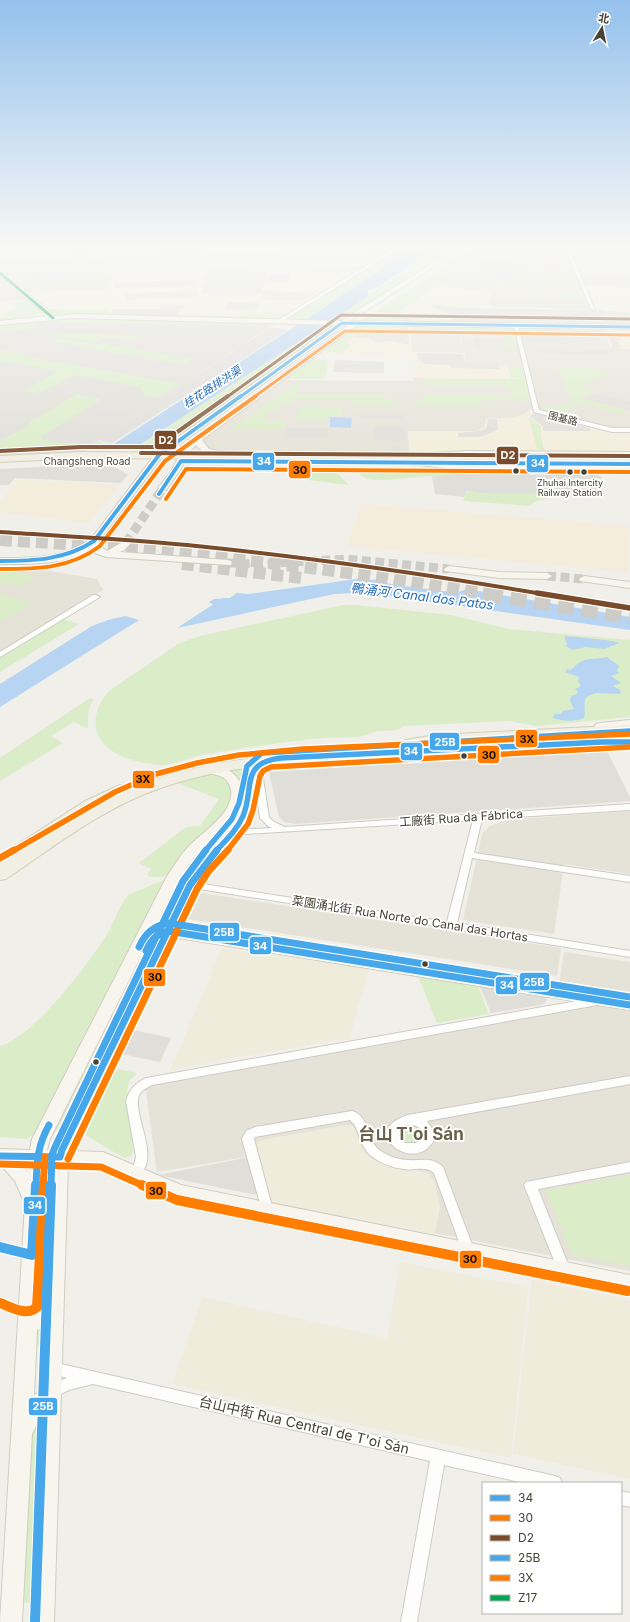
<svg xmlns="http://www.w3.org/2000/svg" width="630" height="1622" font-family="Inter,'Noto Sans SC',sans-serif">
<style>
.residential{fill:#e5e2d7}
.commercial{fill:#f4eddb;fill-rule:evenodd}
.industrial{fill:#e0ded8}
.education{fill:#efecdb}
.medical{fill:#f0e3dd}
.green{fill:#dbedc8}
.parking{fill:#e0ded9}
.water{fill:#b7d4f2}
.lines{fill:none;stroke-linecap:round;stroke-linejoin:round}
.canal{fill:#b7d4f2;fill-rule:evenodd}
.secondary-tunnel{stroke:#ceccc6;stroke-width:9;stroke-dasharray:9 4.5;stroke-linecap:butt}
.highway-tunnel-far1{stroke:#ceccc6;stroke-width:12;stroke-dasharray:12 6;stroke-linecap:butt}
.highway-tunnel{stroke:#ceccc6;stroke-width:16;stroke-dasharray:16 8;stroke-linecap:butt}
.street-casing{stroke:#cdcbc6;stroke-width:2}
.secondary-casing{stroke:#d0cec0;stroke-width:2}
.primary-casing{stroke:#d4ceb6;stroke-width:2}
.street{fill:#fdfdfc;fill-rule:evenodd}
.secondary{fill:#f7f5ee;fill-rule:evenodd}
.primary{fill:#f1eee3;fill-rule:evenodd}
.bus-1-far4-casing{stroke:#fff;stroke-width:4.5}
.bus-1-far3-casing{stroke:#fff;stroke-width:6}
.bus-1-far2-casing{stroke:#fff;stroke-width:8}
.bus-1-far1-casing{stroke:#fff;stroke-width:10}
.bus-1-casing{stroke:#fff;stroke-width:12}
.bus-2-far4-casing{stroke:#fff;stroke-width:4.5}
.bus-2-far3-casing{stroke:#fff;stroke-width:6}
.bus-2-far2-casing{stroke:#fff;stroke-width:8}
.bus-2-far1-casing{stroke:#fff;stroke-width:10}
.bus-2-casing{stroke:#fff;stroke-width:12}
.bus-3-far2-casing{stroke:#fff;stroke-width:4.5}
.bus-3-far1-casing{stroke:#fff;stroke-width:6}
.bus-3-casing{stroke:#fff;stroke-width:8}
.bus-4-far2-casing{stroke:#fff;stroke-width:8}
.bus-4-far1-casing{stroke:#fff;stroke-width:10}
.bus-4-casing{stroke:#fff;stroke-width:12}
.bus-5-far1-casing{stroke:#fff;stroke-width:8}
.bus-5-casing{stroke:#fff;stroke-width:10}
.bus-6-casing{stroke:#fff;stroke-width:4.5}
.bus-1-far4{stroke:#46a8eb;stroke-width:3}
.bus-1-far3{stroke:#46a8eb;stroke-width:4}
.bus-1-far2{stroke:#46a8eb;stroke-width:5.5}
.bus-1-far1{stroke:#46a8eb;stroke-width:7}
.bus-1{stroke:#46a8eb;stroke-width:10}
.bus-2-far4{stroke:#ff7d00;stroke-width:3}
.bus-2-far3{stroke:#ff7d00;stroke-width:4}
.bus-2-far2{stroke:#ff7d00;stroke-width:5.5}
.bus-2-far1{stroke:#ff7d00;stroke-width:7}
.bus-2{stroke:#ff7d00;stroke-width:10}
.bus-3-far2{stroke:#7a4b2a;stroke-width:3}
.bus-3-far1{stroke:#7a4b2a;stroke-width:4}
.bus-3{stroke:#7a4b2a;stroke-width:5.5}
.bus-4-far2{stroke:#46a8eb;stroke-width:5.5}
.bus-4-far1{stroke:#46a8eb;stroke-width:7}
.bus-4{stroke:#46a8eb;stroke-width:10}
.bus-5-far1{stroke:#ff7d00;stroke-width:5.5}
.bus-5{stroke:#ff7d00;stroke-width:7}
.bus-6{stroke:#00a651;stroke-width:3}
.bus-dot{fill:#484235;stroke:#fff;stroke-width:1.5}
.labels{text-anchor:middle;stroke-width:3.5;stroke-linejoin:round;paint-order:stroke}
.far-bus-label{font-size:9px;fill:#484235;stroke:#fff}
.far-street-label{font-size:10px;fill:#484235;stroke:#fff}
.far-water-label{font-size:11px;font-style:italic;fill:#256ebc;stroke:#fff}
.street-label{font-size:12px;fill:#484235;stroke:#fff}
.water-label{font-size:13px;font-style:italic;fill:#256ebc;stroke:#fff}
.near-street-label{font-size:14px;fill:#484235;stroke:#fff}
.near-quarter-label{font-size:17px;font-weight:bold;fill:#6b614b;stroke:#fff}
.line-badge{stroke:#fff;stroke-width:1.5}
.badge-label{font-size:11px;text-anchor:middle;font-weight:bold;fill:#fff}
.pale-badge-label{font-size:11px;text-anchor:middle;font-weight:bold;fill:#111}
</style>
<rect width="100%" height="100%" fill="#f0efea"/>
<g class="residential">
<path d="M160 245H207L205 256 161 258Z"/>
<path d="M567 245H630V287L584 286Z"/>
<path d="M463 254 570 257 592 309 492 307 488 301 491 293 421 282Z"/>
<path d="M104 260V275H112L111 289 23 292 30 299 0 302V263Z"/>
<path d="M480 311H620L630 314V325L478 323 477 317Z"/>
<path d="M410 324 460 325 462 353 412 352Z"/>
<path d="M516 326 602 327 611 348 630 349V430H612L536 411 534 406 526 413 517 417 486 419 485 426 478 431H408L409 457 209 455 197 450 187 449 281 380 413 381V378L527 379 524 366 466 365 464 353H462V337L519 338Z"/>
<path d="M0 570H43L97 579 103 590 0 652Z"/>
<path d="M630 811V874L564 864 554 934 463 920 482 834 488 827 505 820Z"/>
<path d="M201 893 561 948 557 976 189 919Z"/>
<path d="M564 952 630 962V995L559 984Z"/>
<path d="M583 1001 630 1009V1271L273 1202 257 1155 157 1172 144 1078Z"/>
</g>
<g class="commercial">
<path d="M0 245H92L91 260 0 263Z"/>
<path d="M208 245H402L277 322 110 317V297L109 317 0 322V303L30 299 22 292 111 289V294L112 275H104V260L205 256 208 271 206 255ZM207 272 267 273H268L261 294H202L203 283Z"/>
<path d="M421 282 491 293 488 301 474 308 478 325 409 324 411 352 464 353 466 365 507 366 509 379 413 378 412 358 315 354 357 323Z"/>
<path d="M593 288H630V310L598 308 589 289Z"/>
<path d="M603 327 630 328V349L612 348Z"/>
<path d="M536 411 612 430H630V454L410 457 409 431H478L486 426 487 419 510 418Z"/>
<path d="M18 480 89 483 118 485 89 523 0 512V502Z"/>
<path d="M362 504 629 526 628 572 347 546Z"/>
</g>
<g class="industrial">
<path d="M207 272 267 273 261 294H202L203 283Z"/>
<path d="M40 318 277 322 97 441 81 454 0 459V323Z"/>
<path d="M479 984 548 995 546 1002 541 1005 491 1013Z"/>
<path d="M250 1157 261 1196 158 1175Z"/>
</g>
<g class="education">
<path d="M92 245H160V258L92 260Z"/>
<path d="M578 267 630 268V275L580 274Z"/>
<path d="M222 948 369 969 349 1040H338L216 1061 170 1071Z"/>
<path d="M346 1125 354 1126 364 1152 373 1159 385 1164 426 1172 430 1175 435 1183 440 1207 435 1234 268 1202 255 1146 257 1142 261 1140Z"/>
<path d="M400 1262 528 1287 511 1458 172 1384 202 1297 387 1338Z"/>
<path d="M532 1280 630 1300V1479L513 1454Z"/>
</g>
<path class="medical" d="M460 325 516 326 518 338 461 337Z"/>
<g class="green">
<path d="M156 245V249L102 250V247Z"/>
<path d="M157 245H203L204 248 165 249V256H158Z"/>
<path d="M366 245H400L381 256H365Z"/>
<path d="M403 245H417L301 322H278Z"/>
<path d="M444 245H464L456 250 444 248 434 255 445 257 342 323 166 449 133 450Z"/>
<path d="M208 254H282L280 258 248 257 247 259 209 258Z"/>
<path d="M455 260 471 262 455 272V274L419 297 415 302 399 312 412 320H450V322H477V325L358 323Z"/>
<path d="M529 266H531L533 271 575 272 578 279H562L561 275 522 274 526 282H508L509 285H514L515 288 497 287Z"/>
<path d="M211 269H246L244 275H208Z"/>
<path d="M88 283 108 284V289L52 290V284Z"/>
<path d="M559 289H582L586 299 563 298Z"/>
<path d="M496 297H550L551 301 497 300Z"/>
<path d="M30 300 45 313H39L30 319 0 322V318L6 317 7 313 17 309 14 302Z"/>
<path d="M45 309H65L70 310 108 309 107 317H54Z"/>
<path d="M251 312 288 314 276 321 117 317 119 314 242 316 250 314Z"/>
<path d="M73 317 266 322 260 326 37 322 28 332 19 330 0 333V323Z"/>
<path d="M358 324 409 325C389 332 365 327 348 341V344L351 346 340 353 322 351Z"/>
<path d="M411 324 514 327 518 348H506L503 332 411 330Z"/>
<path d="M518 327 601 328 602 332 519 331Z"/>
<path d="M40 333 142 335 131 341 105 337 95 342Z"/>
<path d="M60 338 96 344 98 343 194 359 185 365 52 342Z"/>
<path d="M0 350 21 353 39 359 181 384 158 398 145 396 140 387 75 375 56 385 36 393 23 391 58 371 0 361Z"/>
<path d="M313 358 329 361 324 379H284Z"/>
<path d="M508 366H523L525 379 511 378Z"/>
<path d="M558 367H588L607 373 580 387 595 392 571 403Z"/>
<path d="M425 379 526 380 532 401 481 400V407L409 406 425 398 426 394 513 395 511 389H505L504 386 427 385Z"/>
<path d="M298 381 296 393 383 394 389 400 405 406 353 405V399H292L291 405H278L277 412H265L264 421H285L284 429H232Z"/>
<path d="M77 394 102 399 42 436V439L61 443H91L95 441 112 444 104 449 0 450V441L26 427 30 422Z"/>
<path d="M582 399 627 410 621 414 590 405H576L557 416 537 411 535 405 565 406Z"/>
<path d="M299 406 343 407 342 416H327V419H298Z"/>
<path d="M529 417 541 426V436L544 450 537 449Z"/>
<path d="M279 469 329 470 338 474 349 485 300 479 290 471Z"/>
<path d="M402 469 592 471 595 472 594 473C531 473 471 472 408 478 396 479 369 483 360 475L362 472Z"/>
<path d="M467 492 547 493 549 498 534 502 530 506 463 501Z"/>
<path d="M0 571 22 573 35 577 18 586 7 582 0 585Z"/>
<path d="M0 593 31 604 0 622Z"/>
<path d="M343 605H356L451 615 509 629 630 640V717L537 726 508 721 404 726C396 732 388 730 378 731 371 732 365 736 358 737 343 738 327 737 312 739 275 743 238 749 202 755 191 757 174 765 164 765 141 764 105 757 97 732 93 716 98 704 109 691L178 644 200 636Z"/>
<path d="M64 619 79 624 0 672V655Z"/>
<path d="M90 698 94 700C87 708 88 717 88 727L86 728 74 722 51 736 63 743 0 781V758Z"/>
<path d="M541 736 543 740 285 755C256 757 226 759 197 767 162 776 130 792 97 806 109 799 120 792 133 787 164 773 198 764 231 758Z"/>
<path d="M225 768H248L246 795 237 817 194 869V861L195 857C212 841 256 802 238 777 235 773 229 770 225 768Z"/>
<path d="M207 772 222 775 232 787 231 807 172 873 162 877H150L147 875 151 869 139 863 186 827 200 826 219 799 174 782Z"/>
<path d="M166 879 35 1134 26 1139 0 1137V1046C35 1036 88 964 108 933 115 920 119 906 128 895Z"/>
<path d="M418 976 477 984 489 1014 437 1023Z"/>
<path d="M93 1060 96 1064 63 1131 54 1130 88 1062Z"/>
<path d="M117 1069 137 1073 130 1080 127 1089 133 1151 131 1156 124 1158 84 1134 110 1075Z"/>
<path d="M403 1122 423 1127 424 1143H399L396 1128Z"/>
<path d="M59 1166 45 1346H33L48 1167Z"/>
<path d="M630 1176V1266L572 1254 546 1190Z"/>
<path d="M42 1427 35 1602 22 1603 31 1428Z"/>
</g>
<g class="parking">
<path d="M74 245H91L90 259 73 260Z"/>
<path d="M477 245H566L570 257 463 254Z"/>
<path d="M601 252 630 253V260L604 259Z"/>
<path d="M479 261 570 263 571 266 479 265Z"/>
<path d="M334 266H361L353 273 317 272 319 268Z"/>
<path d="M518 267H525L511 276 479 275 478 269 513 270Z"/>
<path d="M100 273V275L14 277 15 275Z"/>
<path d="M270 274H291L289 282H267Z"/>
<path d="M0 275 27 299 12 300 10 296H4L0 289Z"/>
<path d="M35 278 33 291H24L9 279Z"/>
<path d="M195 280 196 286 115 288V283Z"/>
<path d="M241 282H261L258 294 204 293 206 287 239 288Z"/>
<path d="M199 291V296L190 297V298L160 299V297L126 300 125 293Z"/>
<path d="M264 291 315 293 302 300 261 299Z"/>
<path d="M228 302 259 303 257 310 226 309Z"/>
<path d="M434 304 460 308 604 310 606 317 570 316 569 312 507 311 492 316V322H451V315L430 306Z"/>
<path d="M183 305 176 318 111 316 112 309H161L159 306Z"/>
<path d="M408 325 409 345 392 341 375 343V342L371 339 354 337 364 333 399 329Z"/>
<path d="M271 327 288 330 112 443 98 440Z"/>
<path d="M520 332 566 333 567 342H522Z"/>
<path d="M607 333H630V336H619L620 340 618 343 621 348H613Z"/>
<path d="M474 338H503L504 349 475 348Z"/>
<path d="M536 349 609 350 611 354 537 353Z"/>
<path d="M417 353 463 354 465 363 499 364 500 369 451 368 450 365 423 364 417 356Z"/>
<path d="M335 360 384 362V373L333 372Z"/>
<path d="M597 393 630 402V410L584 399Z"/>
<path d="M92 407 122 412 103 425 73 419Z"/>
<path d="M535 412 590 428 591 431H543V426L530 417Z"/>
<rect x="359" y="414" width="43" height="5"/>
<path d="M488 419H497L498 430 480 437H458V433L479 431 485 429 487 426Z"/>
<path d="M60 427 101 434 88 442H62L45 439V436Z"/>
<path d="M374 427H404L405 441 374 440Z"/>
<path d="M287 428H328L327 438H286Z"/>
<path d="M59 466H110L117 468 128 475 121 483 15 478 9 485H0V469Z"/>
<path d="M467 473 596 474 602 477 599 491 592 493H484L467 491 464 497 435 494 432 476Z"/>
<path d="M607 751 630 797V801L296 824 284 822 279 817 269 772Z"/>
<path d="M133 1030 171 1038 160 1062 122 1054Z"/>
</g>
<g class="water">
<path d="M417 245H444L377 287 368 290V296L132 450 106 449 308 318Z"/>
<path d="M330 417 352 418 351 428 330 427Z"/>
<path d="M357 579 376 580 390 584 442 591 458 592 467 589 630 617V630L390 596 355 593 334 594 177 628 223 598H230L237 593 248 594Z"/>
<path d="M125 616 139 620 0 707V684L92 626 108 620Z"/>
<path d="M565 636C574 637 615 640 619 643L604 649 586 647 572 650 570 648 566 647 567 644 565 639Z"/>
<path d="M607 657 619 666 617 670 619 673 611 676 621 683 613 686 620 690 621 693 619 694 596 693 586 697C583 704 586 711 584 718 575 722 562 721 553 718L554 714H561L563 711 574 709 570 701 571 696 577 694 578 691 574 689 578 688 581 685 578 682 579 677 565 672 567 669 571 670C585 655 590 661 607 657Z"/>
</g>
<g class="lines">
<path class="canal" d="M234 598 239 601 237 603 214 605 209 602 214 599Z"/>
<g class="secondary-tunnel">
<path d="M126 543 163 488"/>
<path d="M227 563 262 564 346 559 449 569"/>
<path d="M547 576 584 579"/>
</g>
<g class="highway-tunnel-far1">
<path d="M0 540C166 549 329 568 493 594"/>
<path d="M182 564 301 578"/>
</g>
<path class="highway-tunnel" d="M487 593 630 616"/>
<defs>
<g id="street">
<path d="M400 245H405L279 323 275 322Z"/>
<path d="M564 245H568L595 310 591 309Z"/>
<path d="M514 325 518 326 539 410 612 428H630V432H612L534 412Z"/>
<path d="M93 595H96L100 597 0 657V652Z"/>
<path d="M257 763 261 766 269 817 274 822 285 827 630 804V810L482 819 474 853 630 876V882L472 858 457 923 630 951V957L187 887 185 885 187 883 190 882 447 922 473 820 229 835 227 833 229 831 232 830 272 828 268 826 260 818 253 766Z"/>
<path d="M599 997 603 998 604 1001 603 1004 152 1085C146 1088 138 1092 138 1100 136 1121 158 1156 141 1173 137 1177 135 1177 130 1175L128 1172 134 1165 136 1157 126 1101C129 1090 135 1083 146 1078Z"/>
<path d="M630 1076V1084L427 1121 433 1130 434 1140C415 1176 356 1131 408 1115ZM405 1125C416 1124 423 1127 422 1138L416 1143H405L399 1138V1131Z"/>
<path d="M352 1111C369 1116 366 1137 377 1148 385 1155 397 1160 408 1160 421 1161 432 1156 443 1167L474 1250 472 1254 468 1255 464 1254 462 1250 434 1173C426 1165 414 1171 404 1169 395 1168 385 1165 377 1160 357 1149 363 1132 350 1120L255 1137 254 1139 273 1210 271 1214 267 1215 263 1214 242 1139 246 1131 255 1127Z"/>
<path d="M630 1162V1172L538 1189 570 1269 569 1273 564 1275 559 1273 524 1185 526 1182Z"/>
<path d="M52 1362 555 1476 560 1478 562 1483H524L444 1465 417 1622H401L430 1461 93 1384 69 1390 51 1399 46 1398 44 1393 46 1388 51 1385 67 1378 47 1372 45 1368 47 1364Z"/>
<path d="M621 1491 630 1493V1507L621 1505Z"/>
</g>
<g id="secondary">
<path d="M461 245H468L350 321 630 325V329L357 325 202 440 209 449 230 453 231 455 230 457C218 460 204 455 196 445L190 451 180 470 166 490H160L158 488 172 470 183 448 349 325H344L162 457 99 541 100 546 107 551 126 540 131 543 124 550 120 552 227 560 231 561 232 563 231 565 106 557 95 553 91 548C67 566 28 564 0 564V558C32 558 64 559 91 539L156 453 335 325 74 318 0 325V321L47 316 0 276V271L55 316 74 314 341 321Z"/>
<path d="M472 245H479L461 257H457V255Z"/>
<path d="M466 451 630 452V458L466 457 432 459 428 456 432 453Z"/>
<path d="M414 459 453 463 630 465V471L453 469 411 464 410 462 411 460Z"/>
<path d="M449 566 499 572 547 573 552 576 547 579 499 578 445 571 444 569Z"/>
<path d="M584 576 630 582V588L580 581 579 579Z"/>
<path d="M630 720V728L600 731 596 730 594 727 596 724 600 723Z"/>
<path d="M266 756 270 757 272 760 264 767 258 776 253 807 248 820 238 834 202 877 177 928 630 1000V1010L172 937 70 1151 103 1152 181 1185 630 1275V1291L179 1199 101 1166 68 1165 54 1622H32L40 1418 32 1434 22 1622H0L25 1204 15 1181 0 1164V1149L30 1150 32 1139 166 878C173 867 180 856 188 847 202 832 241 809 229 784 223 772 208 776 203 769L205 766C221 762 241 774 243 791 245 777 250 760 266 756ZM239 809C231 832 211 846 196 865 182 884 173 906 162 927L154 930C166 905 177 878 195 856 209 840 229 828 239 809ZM141 956H148L53 1151 47 1150 50 1139ZM22 1163 28 1164 27 1172ZM45 1164H51L45 1312H38ZM44 1329 42 1388 34 1396 37 1330Z"/>
</g>
<g id="primary">
<path d="M81 452 630 456V462L81 458 0 462V456Z"/>
<path d="M630 725V733L436 743 410 747 405 746 403 743 405 740 436 735Z"/>
<path d="M630 735V743C544 750 458 754 371 758 300 762 229 764 161 788 104 807 55 846 6 879L0 880V856L85 801 120 785 125 786 127 789 125 792C167 771 214 763 260 757Z"/>
</g>
</defs>
<use href="#street" class="street-casing"/>
<use href="#secondary" class="secondary-casing"/>
<use href="#primary" class="primary-casing"/>
<use href="#street" class="street"/>
<use href="#secondary" class="secondary"/>
<use href="#primary" class="primary"/>
<defs>
<path id="bus-1-far4" d="M240 397 342 323 630 327"/>
<g id="bus-1-far3">
<path d="M159 494 181 461 630 464"/>
<path d="M0 561C34 561 65 560 94 541L159 455 241 396"/>
</g>
<path id="bus-1-far2" d="M216 851C226 840 237 830 243 816 255 788 239 763 281 758L602 742H630"/>
<g id="bus-1-far1">
<path d="M146 951C151 940 156 934 168 931L630 1005"/>
<path d="M0 1156 60 1157 62 1150 190 885 217 850"/>
<path d="M36 1186C37 1161 37 1147 49 1125"/>
</g>
<path id="bus-1" d="M0 1247 32 1255 36 1185"/>
<path id="bus-2-far4" d="M254 397 345 331 630 335"/>
<g id="bus-2-far3">
<path d="M166 499 186 469 630 472"/>
<path d="M0 569C36 569 70 569 100 546L165 461 256 396"/>
</g>
<path id="bus-2-far2" d="M227 851 248 824 253 810 260 776 263 771 271 767 630 747"/>
<g id="bus-2-far1">
<path d="M68 1159 197 889 208 872 228 850"/>
<path d="M0 1164 101 1167 144 1186"/>
<path d="M43 1186 45 1157"/>
</g>
<g id="bus-2">
<path d="M142 1185 177 1200 628 1291"/>
<path d="M0 1303C11 1307 27 1317 37 1307L44 1185"/>
</g>
<path id="bus-3-far2" d="M227 397 341 315 630 319"/>
<g id="bus-3-far1">
<path d="M0 451 81 447H156L228 396"/>
<path d="M141 453 630 456"/>
<path d="M0 532C62 536 125 539 187 545 306 557 425 574 543 594"/>
</g>
<path id="bus-3" d="M537 593 630 608"/>
<path id="bus-4-far2" d="M205 851 232 819 239 803 247 766 262 753 630 731"/>
<g id="bus-4-far1">
<path d="M139 947C145 934 153 926 168 923L630 997"/>
<path d="M51 1186 52 1155 55 1147 183 881 206 850"/>
</g>
<path id="bus-4" d="M35 1622 51 1185"/>
<path id="bus-5-far1" d="M13 851 115 792 156 774 197 763 239 755 303 749 630 734"/>
<path id="bus-5" d="M0 858 14 850"/>
<path id="bus-6" d="M0 273 53 318"/>
</defs>
<use href="#bus-1-far4" class="bus-1-far4-casing"/>
<use href="#bus-1-far3" class="bus-1-far3-casing"/>
<use href="#bus-1-far2" class="bus-1-far2-casing"/>
<use href="#bus-1-far1" class="bus-1-far1-casing"/>
<use href="#bus-1" class="bus-1-casing"/>
<use href="#bus-2-far4" class="bus-2-far4-casing"/>
<use href="#bus-2-far3" class="bus-2-far3-casing"/>
<use href="#bus-2-far2" class="bus-2-far2-casing"/>
<use href="#bus-2-far1" class="bus-2-far1-casing"/>
<use href="#bus-2" class="bus-2-casing"/>
<use href="#bus-3-far2" class="bus-3-far2-casing"/>
<use href="#bus-3-far1" class="bus-3-far1-casing"/>
<use href="#bus-3" class="bus-3-casing"/>
<use href="#bus-4-far2" class="bus-4-far2-casing"/>
<use href="#bus-4-far1" class="bus-4-far1-casing"/>
<use href="#bus-4" class="bus-4-casing"/>
<use href="#bus-5-far1" class="bus-5-far1-casing"/>
<use href="#bus-5" class="bus-5-casing"/>
<use href="#bus-6" class="bus-6-casing"/>
<use href="#bus-1-far4" class="bus-1-far4"/>
<use href="#bus-1-far3" class="bus-1-far3"/>
<use href="#bus-1-far2" class="bus-1-far2"/>
<use href="#bus-1-far1" class="bus-1-far1"/>
<use href="#bus-1" class="bus-1"/>
<use href="#bus-2-far4" class="bus-2-far4"/>
<use href="#bus-2-far3" class="bus-2-far3"/>
<use href="#bus-2-far2" class="bus-2-far2"/>
<use href="#bus-2-far1" class="bus-2-far1"/>
<use href="#bus-2" class="bus-2"/>
<use href="#bus-3-far2" class="bus-3-far2"/>
<use href="#bus-3-far1" class="bus-3-far1"/>
<use href="#bus-3" class="bus-3"/>
<use href="#bus-4-far2" class="bus-4-far2"/>
<use href="#bus-4-far1" class="bus-4-far1"/>
<use href="#bus-4" class="bus-4"/>
<use href="#bus-5-far1" class="bus-5-far1"/>
<use href="#bus-5" class="bus-5"/>
<use href="#bus-6" class="bus-6"/>
</g>
<linearGradient id="sky" x2="0" y2="1"><stop stop-color="#94c1ec"/><stop offset="0.52" stop-color="#f8f8f6"/><stop offset="1" stop-color="#f8f8f6" stop-opacity="0"/></linearGradient>
<rect width="630" height="472" fill="url(#sky)"/>
<g class="bus-dot">
<circle cx="516" cy="471" r="3.5"/>
<circle cx="570" cy="472" r="3.5"/>
<circle cx="584" cy="472" r="3.5"/>
<circle cx="464" cy="756" r="3.5"/>
<circle cx="425" cy="964" r="3.5"/>
<circle cx="96" cy="1062" r="3.5"/>
</g>
<g class="labels">
<g class="far-bus-label">
<text x="570" y="486">Zhuhai Intercity<tspan x="570" dy="10">Railway Station</tspan></text>
</g>
<g class="far-street-label">
<text transform="translate(563 418) rotate(14)" y="4">围基路</text>
<text x="87" y="465">Changsheng Road</text>
</g>
<g class="far-water-label">
<text transform="translate(212 387) rotate(-33)" y="4">桂花路排洪渠</text>
</g>
<g class="street-label">
<text transform="translate(461 818) rotate(-4)" y="4">工廠街 Rua da Fábrica</text>
<text transform="translate(410 919) rotate(9)" y="4">菜園涌北街 Rua Norte do Canal das Hortas</text>
</g>
<g class="water-label">
<text transform="translate(422 596) rotate(7)" y="5">鴨涌河 Canal dos Patos</text>
</g>
<g class="near-street-label">
<text transform="translate(304 1425) rotate(13)" y="5">台山中街 Rua Central de T'oi Sán</text>
</g>
<g class="near-quarter-label">
<text x="411" y="1140">台山 T'oi Sán</text>
</g>
</g>
<g class="line-badge">
<rect x="154" y="430" width="23" height="20" rx="4" fill="#7a4b2a"/>
<rect x="496" y="446" width="23" height="19" rx="4" fill="#7a4b2a"/>
<rect x="252" y="452" width="23" height="19" rx="4" fill="#46a8eb"/>
<rect x="526" y="454" width="23" height="19" rx="4" fill="#46a8eb"/>
<rect x="288" y="460" width="23" height="19" rx="4" fill="#ff7d00"/>
<rect x="515" y="729" width="23" height="19" rx="4" fill="#ff7d00"/>
<rect x="429" y="732" width="31" height="19" rx="4" fill="#46a8eb"/>
<rect x="400" y="742" width="23" height="19" rx="4" fill="#46a8eb"/>
<rect x="477" y="745" width="23" height="19" rx="4" fill="#ff7d00"/>
<rect x="132" y="770" width="23" height="19" rx="4" fill="#ff7d00"/>
<rect x="209" y="922" width="31" height="20" rx="4" fill="#46a8eb"/>
<rect x="249" y="936" width="23" height="19" rx="4" fill="#46a8eb"/>
<rect x="143" y="968" width="23" height="19" rx="4" fill="#ff7d00"/>
<rect x="519" y="972" width="31" height="19" rx="4" fill="#46a8eb"/>
<rect x="495" y="976" width="23" height="19" rx="4" fill="#46a8eb"/>
<rect x="145" y="1181" width="22" height="19" rx="4" fill="#ff7d00"/>
<rect x="23" y="1196" width="23" height="19" rx="4" fill="#46a8eb"/>
<rect x="459" y="1250" width="23" height="19" rx="4" fill="#ff7d00"/>
<rect x="28" y="1397" width="30" height="19" rx="4" fill="#46a8eb"/>
</g>
<g class="badge-label">
<text x="166" y="444">D2</text>
<text x="508" y="459">D2</text>
<text x="264" y="465">34</text>
<text x="538" y="467">34</text>
<text x="445" y="746">25B</text>
<text x="411" y="755">34</text>
<text x="224" y="936">25B</text>
<text x="260" y="950">34</text>
<text x="534" y="986">25B</text>
<text x="507" y="989">34</text>
<text x="35" y="1209">34</text>
<text x="43" y="1410">25B</text>
</g>
<g class="pale-badge-label">
<text x="300" y="474">30</text>
<text x="527" y="743">3X</text>
<text x="489" y="759">30</text>
<text x="143" y="783">3X</text>
<text x="155" y="981">30</text>
<text x="156" y="1195">30</text>
<text x="470" y="1263">30</text>
</g>
<rect x="482" y="1482" width="140" height="132" fill="#ffffff" stroke="#b6b3ae"/>
<rect x="490" y="1495" width="20" height="6" fill="#46a8eb" stroke="#b6b3ae"/>
<text x="518" y="1502" font-size="12" fill="#484235">34</text>
<rect x="490" y="1515" width="20" height="6" fill="#ff7d00" stroke="#b6b3ae"/>
<text x="518" y="1522" font-size="12" fill="#484235">30</text>
<rect x="490" y="1535" width="20" height="6" fill="#7a4b2a" stroke="#b6b3ae"/>
<text x="518" y="1542" font-size="12" fill="#484235">D2</text>
<rect x="490" y="1555" width="20" height="6" fill="#46a8eb" stroke="#b6b3ae"/>
<text x="518" y="1562" font-size="12" fill="#484235">25B</text>
<rect x="490" y="1575" width="20" height="6" fill="#ff7d00" stroke="#b6b3ae"/>
<text x="518" y="1582" font-size="12" fill="#484235">3X</text>
<rect x="490" y="1595" width="20" height="6" fill="#00a651" stroke="#b6b3ae"/>
<text x="518" y="1602" font-size="12" fill="#484235">Z17</text>
<g transform="translate(602 28) rotate(10)" stroke="#ffffff" stroke-width="3" paint-order="stroke">
<path d="M0-3L7 15L0 10L-7 15Z" fill="#484235"/>
<text y="-6" font-size="11" font-weight="bold" text-anchor="middle" fill="#484235">北</text>
</g>
</svg>
